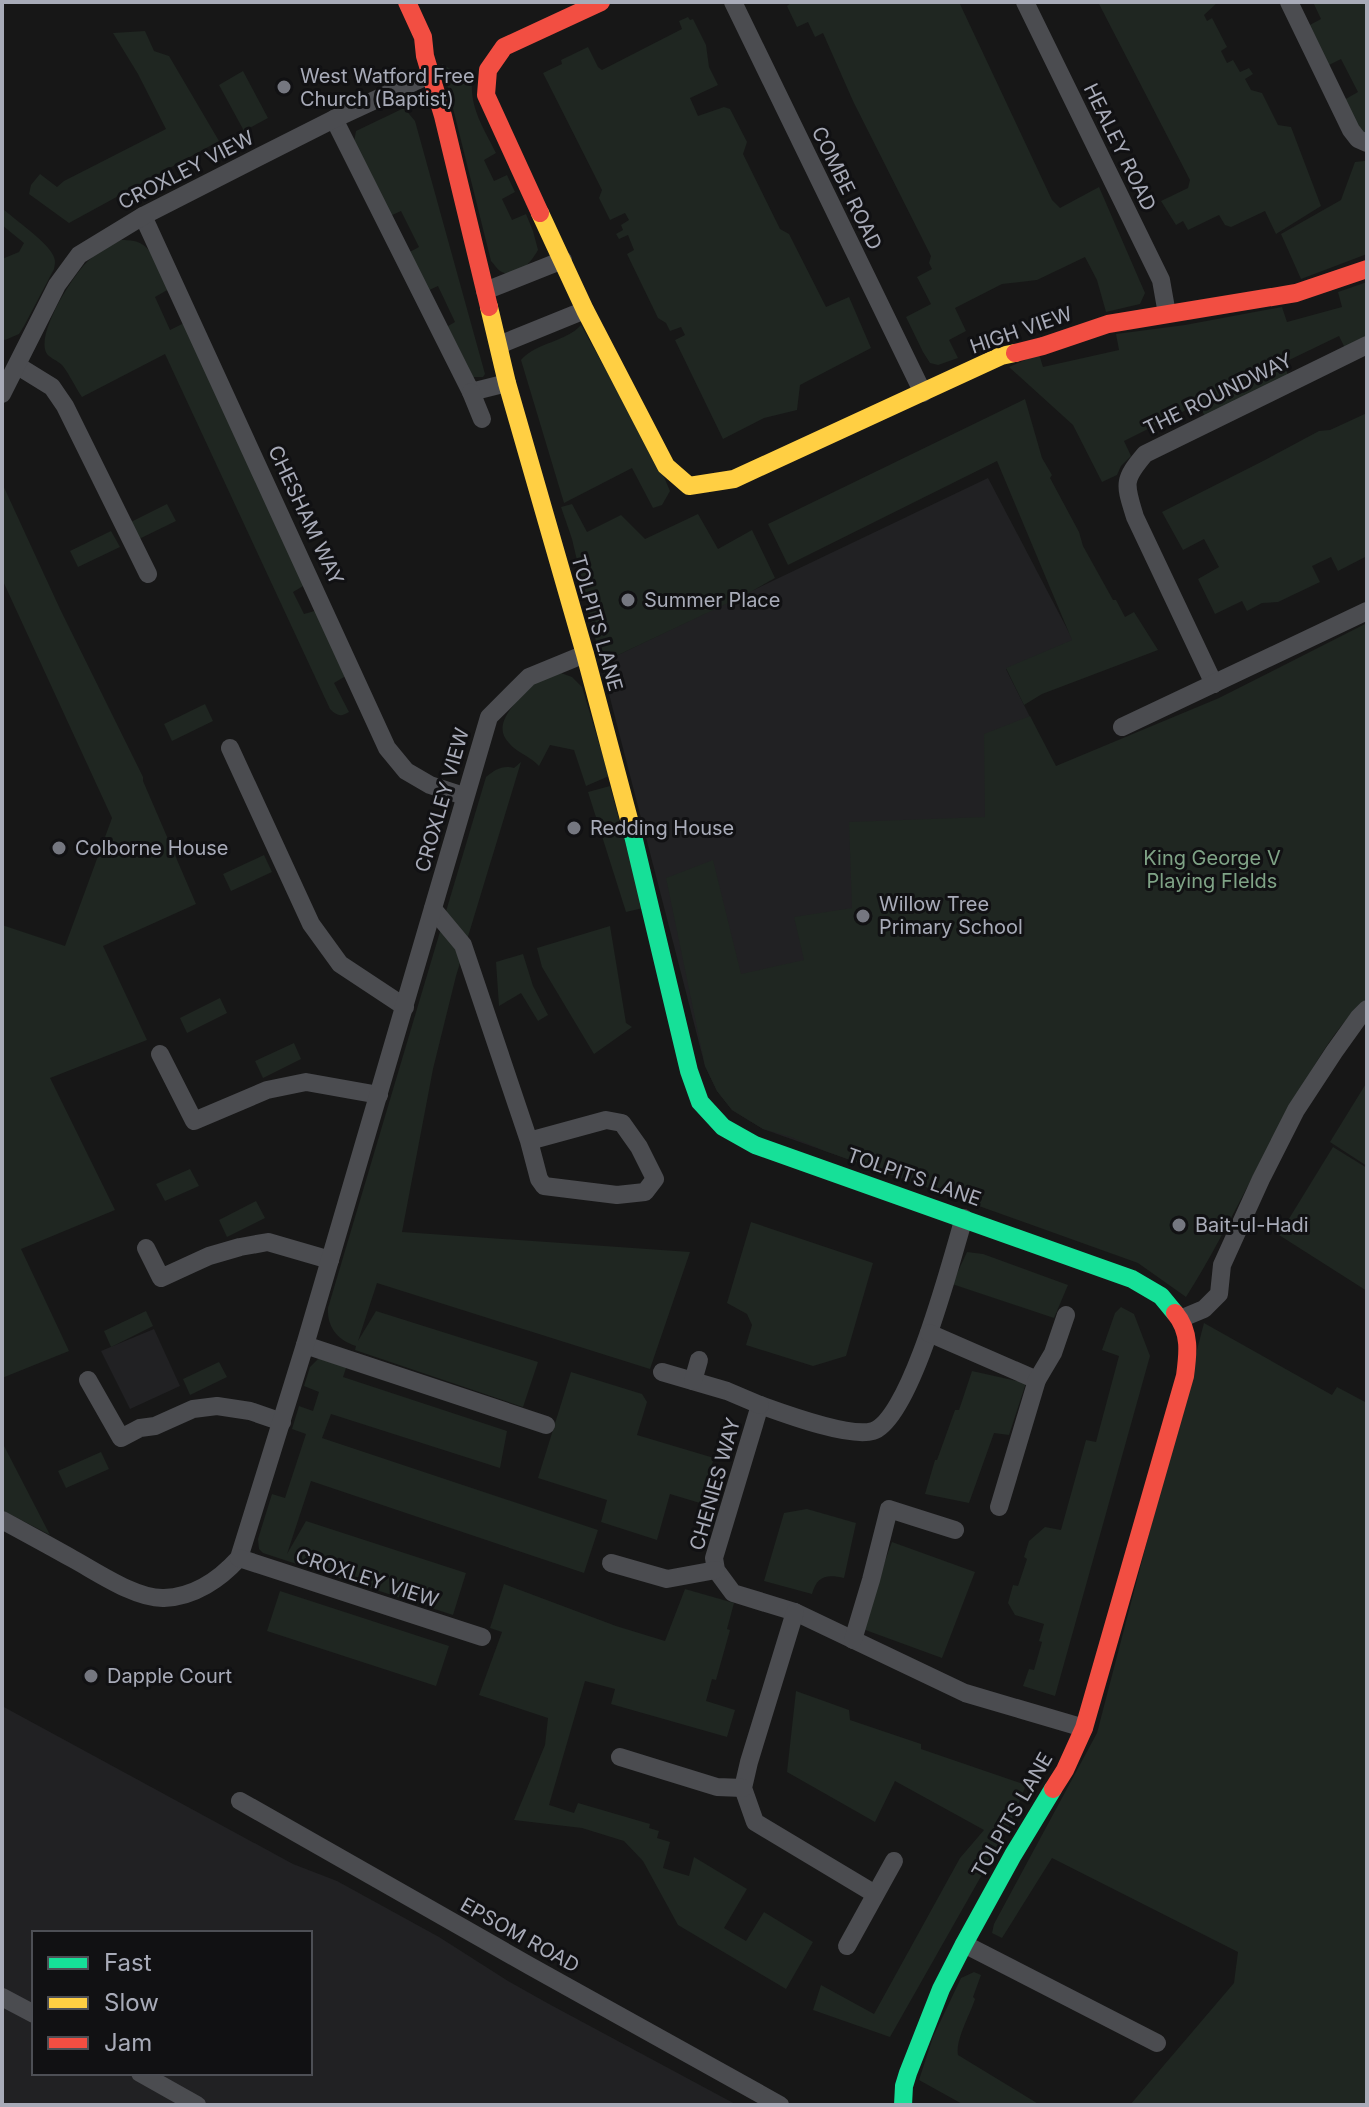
<svg xmlns="http://www.w3.org/2000/svg" width="1369" height="2107" font-family="Inter,sans-serif">
<style>
.built{fill:#212123;fill-rule:evenodd}
.green{fill:#1f2621}
.lines{fill:none;stroke-linecap:round;stroke-linejoin:round}
.street{stroke:#4b4c50;stroke-width:18}
.fast{stroke:#16e098;stroke-width:18}
.slow{stroke:#ffcf43;stroke-width:18}
.jam{stroke:#f24e42;stroke-width:18}
.poi-dot{fill:#757780;stroke:#111113;stroke-width:3}
.labels{text-anchor:middle;stroke-width:6;stroke-linejoin:round;paint-order:stroke}
.poi-label{font-size:20px;fill:#a8abb8;stroke:#111113;text-anchor:start}
.street-label{font-size:20px;fill:#a8abb8;stroke:#111113}
.park-label{font-size:20px;fill:#7fa386;stroke:#111113}
</style>
<rect width="100%" height="100%" fill="#171717"/>
<g class="built">
<path d="M988 478 1073 640 1006 669 1055 767 1068 1237 763 1129 732 1110 717 1091 705 1066 601 663Z"/>
<path d="M154 1329 180 1386 130 1409 101 1351Z"/>
<path d="M2 1706 293 1864 337 1881 439 1937 508 1981 549 2004 737 2105H2ZM34 1933H310V2073H34Z"/>
</g>
<g class="green">
<path d="M792 2H959L1052 200 1060 208 1099 187 1145 293 1140 304 1106 312 1097 280 1085 257 1037 280 1002 284 955 308 966 331 949 340 958 358 938 365 930 363 923 352 906 317 931 304 917 277 932 269 929 263 931 256 853 101 823 33 815 37 808 22 797 27 787 6Z"/>
<path d="M1098 2H1218L1204 15 1207 21 1212 18 1227 47 1221 51 1227 63 1233 60 1240 72 1249 68 1253 74 1245 79 1251 90 1262 93 1278 125 1291 127 1321 206 1276 234 1265 211 1231 227 1225 225 1219 215 1188 230 1183 221 1176 225 1161 201 1188 188 1190 180Z"/>
<path d="M1313 2H1367V138L1358 130 1344 100 1358 92 1341 59 1327 66 1308 26 1321 19Z"/>
<path d="M688 17 690 20 693 19 706 45 709 67 718 85 690 98 698 116 724 107 730 109 747 142 743 154 780 229 789 234 826 307 849 297 871 348 800 385 797 410 764 418 723 439 675 340 685 335 681 327 670 331 666 323 658 318 627 254 634 250 628 235 619 239 616 234 623 230 621 225 629 220 625 213 610 220 599 198 602 190 543 73 562 64 561 60 588 47 598 67 602 70 682 29 679 21Z"/>
<path d="M145 31 154 51 169 56 219 141 69 223 29 194 31 185 40 174 57 187 64 181 166 129 138 74 113 33Z"/>
<path d="M442 64 472 82C470 109 485 130 496 153L484 160 494 181 507 175 515 192 502 199 512 220 526 214 533 231 538 250C531 262 517 281 500 271 497 269 494 264 491 261Z"/>
<path d="M243 71 268 118 244 131 219 85Z"/>
<path d="M404 108 415 121 485 374 483 377H473L443 329 455 322 438 286 425 292 406 254 419 247 401 211 388 217 353 147 356 131Z"/>
<path d="M1364 161H1367V254L1301 279 1281 234 1341 200 1355 162Z"/>
<path d="M2 208C14 219 47 242 53 255 56 261 55 263 54 269L24 326 19 334 5 340 2 339V259L19 252 24 243 2 225Z"/>
<path d="M121 240C125 240 130 240 134 241 154 245 161 273 169 289L155 297 170 330 184 323 305 585 293 592 304 614 318 610 349 674 334 683 349 712C341 717 337 716 330 709L165 354 82 397C75 387 70 375 62 365 58 361 50 358 47 354 34 335 75 272 89 260 98 252 110 245 121 240Z"/>
<path d="M1367 282V339L1346 350 1339 336 1283 363 1289 377 1206 418 1198 404 1124 441 1131 456 1121 466 1117 475 1102 482 1073 425 1009 367 1039 354 1043 367 1119 350 1116 334 1185 325 1282 307 1287 322 1342 307 1338 292Z"/>
<path d="M581 325 661 470 670 491 662 505 653 508 632 468 564 503 521 360C537 342 566 342 581 325Z"/>
<path d="M1025 399 1042 458 1052 475 1050 478 1079 532 1083 546 1113 600H1116L1125 617 1134 612 1158 650 1042 694 1024 705 1006 668 1072 640 997 461 788 565 768 524Z"/>
<path d="M1367 413V556L1338 571 1331 557 1312 566 1320 582 1278 602 1262 603 1247 611 1242 601 1215 614 1198 579 1219 567 1204 539 1183 550 1162 512 1265 460 1319 431 1330 430Z"/>
<path d="M2 483 60 609 143 777V781L196 904 103 946 147 1040 50 1078 115 1210 21 1249 69 1351 2 1378V925L65 946 112 818 2 579Z"/>
<path d="M167 504 176 521 139 539 131 522Z"/>
<path d="M572 504 587 532 621 515 645 539 698 514 718 549 752 530 775 578 745 595 601 663 572 539 561 507Z"/>
<path d="M111 531 120 547 78 567 70 551Z"/>
<path d="M1367 623V998C1340 1022 1320 1055 1302 1087 1261 1155 1229 1229 1186 1297L1138 1263 825 1151 791 1137 763 1129 732 1110 717 1091 705 1066 666 878 713 860 741 974 804 960 794 917 852 908 849 822 985 817 984 734 1030 716 1056 766 1219 698Z"/>
<path d="M561 673 572 677 582 687 609 776 586 786 574 750 550 745 539 766C530 756 517 753 509 743 491 725 515 703 528 690 532 686 537 680 542 678 548 676 555 675 561 673Z"/>
<path d="M205 704 213 721 172 741 164 724Z"/>
<path d="M521 762 456 976 433 1069 402 1232 690 1252 650 1369 377 1283 358 1341 376 1311 538 1362 523 1407 355 1350 356 1346C338 1340 327 1328 328 1308L486 777C495 770 502 765 514 768Z"/>
<path d="M610 786 643 908 626 912 588 792Z"/>
<path d="M264 855 272 872 231 891 223 874Z"/>
<path d="M610 926 626 1023 632 1027 594 1054 542 967 537 948Z"/>
<path d="M523 954 533 986 548 1015 538 1021 521 993 499 1006 496 962Z"/>
<path d="M220 998 227 1013 187 1033 180 1018Z"/>
<path d="M294 1043 301 1059 263 1078 255 1061Z"/>
<path d="M1367 1082V1166L1330 1142Z"/>
<path d="M1333 1147 1367 1168V1291L1279 1235Z"/>
<path d="M190 1169 199 1186 165 1201 156 1184Z"/>
<path d="M256 1201 265 1218 227 1237 219 1220Z"/>
<path d="M751 1222 873 1263 846 1356 813 1366 746 1345 752 1325 747 1314 727 1303Z"/>
<path d="M967 1252 983 1254 1068 1285 1054 1318 952 1284Z"/>
<path d="M1121 1307 1134 1314 1150 1356 1055 1696 1023 1686 1029 1669 1034 1670 1042 1642 1039 1641 1044 1624 1015 1615 1008 1603 1013 1585 1018 1586 1027 1559 1024 1557 1029 1541 1045 1527 1061 1530 1086 1440 1096 1442 1119 1356 1102 1350 1115 1313Z"/>
<path d="M146 1311 153 1326 111 1347 104 1331Z"/>
<path d="M1204 1323 1332 1395 1337 1387 1367 1403V2105H1130L1234 1983 1238 1952 1052 1858 1002 1938 992 1933 994 1924 1097 1733Z"/>
<path d="M321 1356 348 1362 343 1377 507 1431 500 1468 331 1414 322 1438 598 1530 584 1573 311 1481 287 1554 306 1521 466 1573 453 1615 263 1553 259 1549 258 1539 272 1494 285 1498 306 1434 292 1429 299 1406 313 1411 319 1392 304 1386 310 1367Z"/>
<path d="M219 1362 227 1377 190 1395 183 1379Z"/>
<path d="M972 1371 1026 1383 1009 1435 994 1433 969 1503 925 1494 935 1460H937L955 1410H959Z"/>
<path d="M571 1372 642 1394 647 1402 637 1435 714 1458 700 1503 670 1494 657 1540 601 1522 607 1500 538 1478Z"/>
<path d="M2 1442 50 1535 2 1510Z"/>
<path d="M101 1452 109 1469 66 1488 58 1471Z"/>
<path d="M807 1509 856 1523 844 1578C826 1574 817 1576 812 1594L764 1581 784 1513Z"/>
<path d="M892 1542 975 1572 942 1658 860 1628Z"/>
<path d="M504 1584 616 1626 665 1641 685 1589 734 1603 727 1629 730 1630 716 1680 712 1679 706 1701 735 1710 727 1737 611 1704 615 1689 585 1681 549 1805 574 1813 578 1803 650 1824 649 1828 659 1831 657 1838 670 1842 663 1868 689 1876 694 1857 747 1889 724 1928 746 1941 764 1912 813 1942 786 1989 678 1925 643 1861 624 1841 582 1828 514 1820 545 1745 548 1718 479 1695 502 1632 490 1628Z"/>
<path d="M280 1591 449 1646 436 1686 267 1631Z"/>
<path d="M796 1691 849 1710 850 1720 921 1744V1749L1026 1785 1009 1827 890 2037 813 2010 821 1985 874 2014 960 1858 984 1830 895 1781 875 1822 787 1772Z"/>
<path d="M974 1972 981 1975 973 1997 975 1999C970 2015 955 2040 958 2055L1040 2105H964L919 2080 933 2037 961 1978Z"/>
</g>
<g class="lines">
<g class="street">
<path d="M733 2 923 393"/>
<path d="M1025 2 1161 280 1167 314"/>
<path d="M1289 2 1351 130 1358 139 1367 143"/>
<path d="M334 119 471 392 507 383"/>
<path d="M143 216 387 748 406 771 430 785 464 796"/>
<path d="M485 291 563 260"/>
<path d="M499 345 585 310"/>
<path d="M18 366 52 387 65 406 148 574"/>
<path d="M471 392 482 419"/>
<path d="M2 394 57 285 79 255 143 216 247 163 334 119 431 74"/>
<path d="M1214 684 1135 517C1125 484 1122 481 1145 454L1367 345"/>
<path d="M1122 727 1367 611"/>
<path d="M230 748 311 924 340 964 405 1007"/>
<path d="M433 909 463 945 529 1141 539 1179 544 1186 617 1195 645 1192 655 1179 639 1147 622 1123 606 1120 529 1141"/>
<path d="M160 1054 194 1121 267 1090 306 1082 379 1095"/>
<path d="M964 1218C952 1257 911 1419 873 1431 849 1438 785 1414 760 1405L714 1558 716 1570 733 1593 795 1612 965 1693 1084 1728"/>
<path d="M146 1248 161 1278 209 1256 240 1247 268 1242 330 1260"/>
<path d="M1180 1319 1204 1309 1219 1294 1222 1265 1261 1179 1296 1110 1334 1052 1359 1017 1367 1009"/>
<path d="M929 1333 1037 1380"/>
<path d="M305 1345 546 1425"/>
<path d="M662 1372 727 1391 760 1405"/>
<path d="M88 1380 121 1438 140 1428 155 1426 193 1409 217 1406 250 1411 282 1422"/>
<path d="M693 1381 699 1360"/>
<path d="M999 1507 1037 1380 1053 1353 1066 1315"/>
<path d="M2 1520C26 1533 50 1546 73 1559 97 1572 136 1599 164 1598 194 1597 220 1579 239 1558L305 1345 489 717 529 677 585 654"/>
<path d="M239 1558 482 1637"/>
<path d="M611 1563 667 1579 716 1570"/>
<path d="M795 1612 749 1762 743 1788 755 1822 875 1894"/>
<path d="M853 1640 871 1580 889 1509 955 1530"/>
<path d="M620 1757 717 1787 743 1788"/>
<path d="M240 1801 530 1966 780 2105"/>
<path d="M964 1944 1157 2043"/>
<path d="M847 1946 894 1861"/>
<path d="M2 1997 34 2014"/>
<path d="M140 2073 197 2105"/>
</g>
<g class="fast">
<path d="M630 823 689 1071 700 1102 723 1127 755 1145 1132 1279 1161 1296 1175 1313"/>
<path d="M903 2105 904 2086 908 2073 941 1989 964 1944 1013 1855 1053 1789"/>
</g>
<g class="slow">
<path d="M540 213 585 310 666 466 689 486 734 479 1001 356 1015 353"/>
<path d="M489 307 507 383 585 654 630 823"/>
</g>
<g class="jam">
<path d="M407 2 423 37 425 56 443 116 489 307"/>
<path d="M540 213 486 95 488 70 504 47 601 2"/>
<path d="M1015 353 1043 346 1108 324 1296 293 1367 269"/>
<path d="M1053 1789 1065 1770 1084 1728 1185 1376C1188 1354 1191 1332 1175 1313"/>
</g>
</g>
<g class="poi-dot">
<circle cx="284" cy="87" r="8"/>
<circle cx="628" cy="600" r="8"/>
<circle cx="574" cy="828" r="8"/>
<circle cx="59" cy="848" r="8"/>
<circle cx="863" cy="916" r="8"/>
<circle cx="1179" cy="1225" r="8"/>
<circle cx="91" cy="1676" r="8"/>
</g>
<g class="labels">
<g class="poi-label">
<text x="300" y="83">West Watford Free<tspan x="300" dy="23">Church (Baptist)</tspan></text>
<text x="644" y="607">Summer Place</text>
<text x="590" y="835">Redding House</text>
<text x="75" y="855">Colborne House</text>
<text x="879" y="911">Willow Tree<tspan x="879" dy="23">Primary School</tspan></text>
<text x="1195" y="1232">Bait-ul-Hadi</text>
<text x="107" y="1683">Dapple Court</text>
</g>
<g class="street-label">
<text transform="translate(1120 147) rotate(64)" y="7">HEALEY ROAD</text>
<text transform="translate(186 170) rotate(-27)" y="7">CROXLEY VIEW</text>
<text transform="translate(847 188) rotate(64)" y="7">COMBE ROAD</text>
<text transform="translate(1021 330) rotate(-19)" y="7">HIGH VIEW</text>
<text transform="translate(1218 394) rotate(-26)" y="7">THE ROUNDWAY</text>
<text transform="translate(306 515) rotate(65)" y="7">CHESHAM WAY</text>
<text transform="translate(597 623) rotate(74)" y="7">TOLPITS LANE</text>
<text transform="translate(442 800) rotate(-74)" y="7">CROXLEY VIEW</text>
<text transform="translate(914 1177) rotate(19)" y="7">TOLPITS LANE</text>
<text transform="translate(715 1484) rotate(-74)" y="7">CHENIES WAY</text>
<text transform="translate(367 1578) rotate(18)" y="7">CROXLEY VIEW</text>
<text transform="translate(1012 1815) rotate(-60)" y="7">TOLPITS LANE</text>
<text transform="translate(520 1935) rotate(29)" y="7">EPSOM ROAD</text>
</g>
<g class="park-label">
<text x="1212" y="865">King George V<tspan x="1212" dy="23">Playing FIelds</tspan></text>
</g>
</g>
<rect width="1369" height="2107" fill="none" stroke="#a8abb8" stroke-width="8"/>
<rect x="32" y="1931" width="280" height="144" fill="#111113" stroke="#4d4f55" stroke-width="2"/>
<rect x="48" y="1957" width="40" height="12" fill="#16e098" stroke="#4d4f55" stroke-width="2"/>
<text x="104" y="1971" font-size="24" fill="#a8abb8">Fast</text>
<rect x="48" y="1997" width="40" height="12" fill="#ffcf43" stroke="#4d4f55" stroke-width="2"/>
<text x="104" y="2011" font-size="24" fill="#a8abb8">Slow</text>
<rect x="48" y="2037" width="40" height="12" fill="#f24e42" stroke="#4d4f55" stroke-width="2"/>
<text x="104" y="2051" font-size="24" fill="#a8abb8">Jam</text>
</svg>
